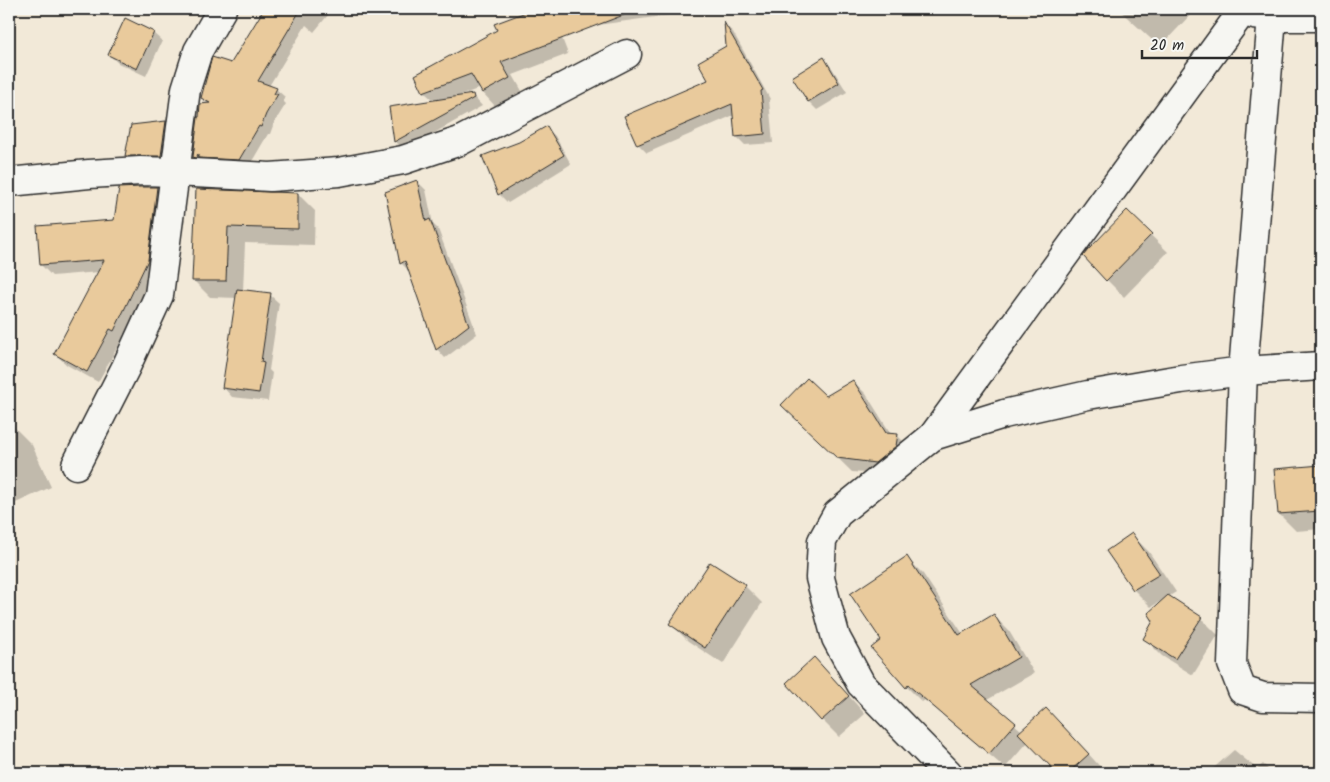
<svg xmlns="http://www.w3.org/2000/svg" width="1330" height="782" font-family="Kalam,sans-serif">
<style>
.shadow{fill:#0003}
.building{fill:#e9ca9c;stroke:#2b2b2b}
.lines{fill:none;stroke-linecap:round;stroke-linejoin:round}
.street-casing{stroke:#2b2b2b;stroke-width:31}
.street{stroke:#f6f6f2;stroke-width:28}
</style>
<rect width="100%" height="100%" fill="#f2e9d8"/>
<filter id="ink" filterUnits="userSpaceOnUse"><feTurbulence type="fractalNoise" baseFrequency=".02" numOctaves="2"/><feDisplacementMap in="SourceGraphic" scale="10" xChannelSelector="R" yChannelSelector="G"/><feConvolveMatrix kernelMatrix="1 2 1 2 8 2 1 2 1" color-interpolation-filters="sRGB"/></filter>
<g filter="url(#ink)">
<g class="shadow">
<path d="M266 9H333L314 32 306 25 269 86 276 89 285 97 283 101 286 104 274 123 270 134H268L248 168 203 166 194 157 208 104 202 98 231 64Z"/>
<path d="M537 9H544L555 20 568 54 513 75 522 91 495 106 483 93 480 88 457 97 473 96 482 106 404 150 395 141 434 101 424 92 500 30V23Z"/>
<path d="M587 9H684V13L576 28 569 20Z"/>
<path d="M1118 9H1190L1193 12 1160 47Z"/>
<path d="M726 26 733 32 770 99 769 100 773 143 745 145 736 136 734 115 647 153 638 144 710 80 728 47Z"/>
<path d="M153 33 162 41 146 76 118 63 109 55Z"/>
<path d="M824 59 832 68 847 92 817 110 808 101Z"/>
<path d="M166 122 174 131 170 164H135L127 156Z"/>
<path d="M546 128 555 136 571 164 508 203 499 194 520 143Z"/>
<path d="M417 181 426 190 433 224 438 229 477 334 445 358 437 349 410 272 401 263Z"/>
<path d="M157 188 168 200 159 271 126 341 122 339 98 382 67 365 55 354 99 272 52 276 41 265 115 221 120 189Z"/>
<path d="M197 190 298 194 315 211 314 245 245 243 243 291 270 295 279 303 269 370 272 373 268 401 232 397 224 388 237 298 210 297 193 280Z"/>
<path d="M1127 212 1168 252 1124 297 1107 280Z"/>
<path d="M853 381 866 394 891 434 897 435 910 448 888 475 852 472 796 417Z"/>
<path d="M9 410 14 423 15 428 32 445 51 487 9 506Z"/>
<path d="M1321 467V529L1296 531 1279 514 1275 471Z"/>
<path d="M1132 535 1149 552 1176 592 1168 597 1201 618 1218 635 1193 675 1162 656 1144 638 1164 599 1151 607 1134 590Z"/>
<path d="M907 558 923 574 963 634 994 616 1009 631 1034 673 987 700 1022 731 1063 726 1105 772 1104 773H1058L1028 742 1005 768 925 700 922 702 907 687 883 640Z"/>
<path d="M745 586 762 603 723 664 688 641 671 624Z"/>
<path d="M831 676 865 714 839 737 822 720Z"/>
<path d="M1234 750 1257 769 1263 764 1272 773H1208Z"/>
</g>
<g class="building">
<path d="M264 9H301L258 81 277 88 274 94H278L266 114 261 127 259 126 239 160 198 158V154L196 158 193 157 198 117H199L200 104 210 103 201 98 212 57 231 63Z"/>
<path d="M534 9H633L634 11 501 62 510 78 482 93 471 74 423 92 415 75 497 30 494 24Z"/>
<path d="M125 18 154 32 137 69 108 55Z"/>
<path d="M724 22 763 90 761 91 765 134 735 137 732 104 637 145 624 116 708 80 698 62 726 46Z"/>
<path d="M824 57 839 83 808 102 792 77Z"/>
<path d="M473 94 474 98 394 142 389 107Z"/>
<path d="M166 121 161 156H125L131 125Z"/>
<path d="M547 126 564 155 498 195 482 156 519 142Z"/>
<path d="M417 180 426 221 430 219 469 325 436 350 405 261 400 264 385 192Z"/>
<path d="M140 187H157L148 260 114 331 110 329 87 372 54 354 104 260 40 265 37 226 114 220 119 188Z"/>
<path d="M196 189 298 193V229L228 227 226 281H192Z"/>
<path d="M1127 210 1152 234 1106 281 1083 256 1088 250Z"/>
<path d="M237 289 271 293 261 362 264 363 259 393 222 388Z"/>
<path d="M807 378 826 396 853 380 886 433 898 434 896 446 875 463 837 458 781 405Z"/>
<path d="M1321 465V511L1278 514 1274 469Z"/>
<path d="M1132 533 1160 574 1133 590 1106 551Z"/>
<path d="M907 556 959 635 994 614 1019 657 971 685 1016 723 989 754 908 685 906 688 871 648 881 640 850 594Z"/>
<path d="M710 562 746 585 705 648 669 624Z"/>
<path d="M1168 595 1202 617 1175 659 1143 639 1153 621 1148 613Z"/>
<path d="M814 657 849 696 821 721 786 683Z"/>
<path d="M1046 708 1089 754 1068 773H1057L1018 733Z"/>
</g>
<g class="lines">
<defs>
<g id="street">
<path d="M1254 15 1272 17H1321"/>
<path d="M1272 17 1243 371 1232 664 1242 690 1263 697 1321 698"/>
<path d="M9 182 89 174 140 171 174 172 270 177 339 172 403 160 460 141 627 54"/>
<path d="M933 436 1004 414 1088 395 1181 379 1243 371 1321 366"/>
<path d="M76 465 126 367 159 295 186 89 198 51 222 9"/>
<path d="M948 773 861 684 836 638 820 578 822 541 837 514 933 436 1244 9"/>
</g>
</defs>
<use href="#street" class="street-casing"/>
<use href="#street" class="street"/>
</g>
</g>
<rect width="1330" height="782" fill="none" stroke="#f6f6f2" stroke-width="30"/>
<rect x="15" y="15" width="1300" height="752" fill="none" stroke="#2b2b2b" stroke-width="2" filter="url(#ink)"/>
<path d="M1142 50v8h115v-8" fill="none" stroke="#2b2b2b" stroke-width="2.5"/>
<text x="1150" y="50" font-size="15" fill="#2b2b2b" stroke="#f6f6f2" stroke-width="4" paint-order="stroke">20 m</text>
</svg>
